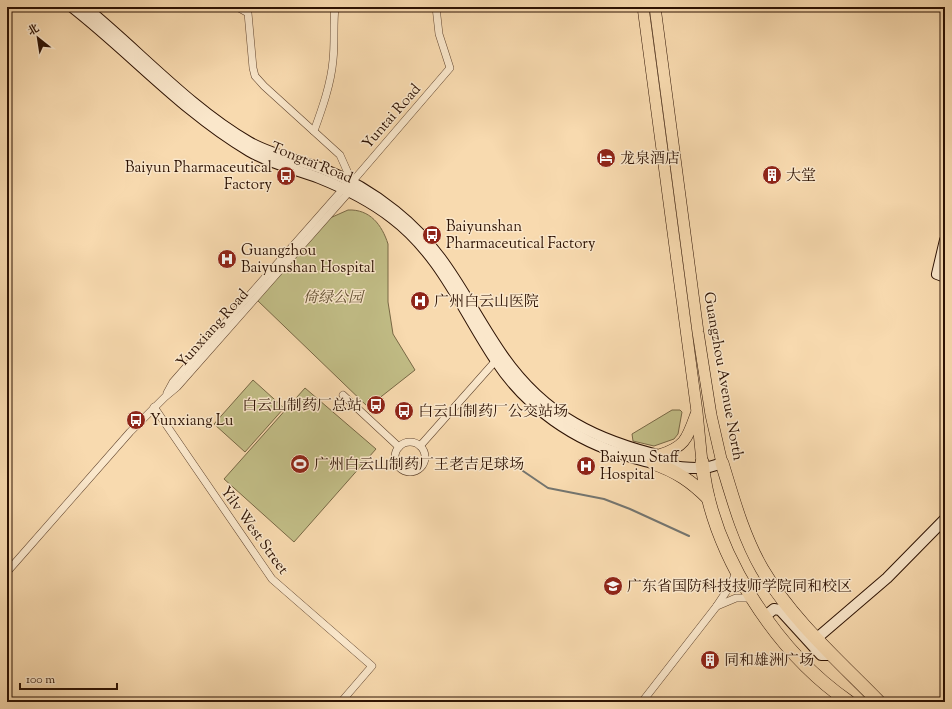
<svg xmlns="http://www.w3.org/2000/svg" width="952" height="709" font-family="'Sorts Mill Goudy','Noto Serif SC',serif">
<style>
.green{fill:#c2be87;stroke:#786845}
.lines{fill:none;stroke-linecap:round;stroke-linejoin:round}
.stream{stroke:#74756f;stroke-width:2}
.street-casing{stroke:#60442e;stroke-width:8}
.secondary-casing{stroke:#2d1203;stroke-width:12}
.primary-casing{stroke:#2d1203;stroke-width:12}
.highway-casing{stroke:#2d1203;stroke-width:14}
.street{stroke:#fae7cb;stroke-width:7}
.secondary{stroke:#fae7cb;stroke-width:10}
.primary{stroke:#f8daaf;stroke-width:11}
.highway{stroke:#f8daaf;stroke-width:13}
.labels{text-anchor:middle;stroke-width:3;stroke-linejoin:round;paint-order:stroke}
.street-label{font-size:15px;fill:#2d1203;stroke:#fae7cb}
.poi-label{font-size:15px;fill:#2d1203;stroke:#fae7cb;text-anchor:start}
.park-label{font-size:15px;font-style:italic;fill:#614e31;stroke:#fae7cb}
</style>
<rect width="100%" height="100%" fill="#f8daaf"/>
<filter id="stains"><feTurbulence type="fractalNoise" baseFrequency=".005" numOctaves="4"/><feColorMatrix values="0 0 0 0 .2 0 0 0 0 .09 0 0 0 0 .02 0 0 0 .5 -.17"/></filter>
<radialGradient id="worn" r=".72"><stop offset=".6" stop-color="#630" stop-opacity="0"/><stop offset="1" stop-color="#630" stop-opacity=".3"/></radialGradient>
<g class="green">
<path d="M348 210C370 209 382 225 388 244V302L393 334 415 370 368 407 257 300 330 218Z"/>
<path d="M253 380 284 408 245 452 214 424Z"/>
<path d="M305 388 376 449 294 542 224 479Z"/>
<path d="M672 410H680L682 412 678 434 674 439 654 446 633 441 632 434Z"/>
</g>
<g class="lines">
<path class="stream" d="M523 471 548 488 604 499 630 509 689 536"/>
<defs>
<g id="street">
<path d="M237 7 248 13 253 68 255 76 264 86 340 155 352 182"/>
<path d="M314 131C322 109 331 84 333 60 335 42 333 25 335 7"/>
<path d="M167 393 173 382 343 189 352 182 450 68 439 34 436 7"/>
<path d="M343 395 399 447"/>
<path d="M154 407 272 579 372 666 341 702"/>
<circle cx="410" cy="457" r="15"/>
<path d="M420 446 499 357"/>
<path d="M7 572 130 432 165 397 177 387 349 192 350 188"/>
<path d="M717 606 736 598H752"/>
<path d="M642 702 716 607 730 586 737 571"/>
</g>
<g id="secondary">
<path d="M72 7C132 54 183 112 249 151 271 164 295 169 319 178 344 188 370 201 392 218 441 255 463 312 496 361 527 408 575 441 628 456 648 463 681 469 702 468 708 468 716 465 722 463"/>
<path d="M85 7C138 50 190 108 249 142 272 155 298 160 323 169 349 179 374 194 395 211 449 254 466 303 503 356 545 416 597 441 666 457"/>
<path d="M945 240 937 274 945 277"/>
<path d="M764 617 774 609 780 610 821 655H832"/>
<path d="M817 638 887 578 945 519"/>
</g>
<g id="primary">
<path d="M643 7 697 412 702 462"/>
<path d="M655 7 698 332 711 415 722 463"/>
<path d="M659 455C685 447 687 439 696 414"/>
</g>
<g id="highway">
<path d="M702 462C711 552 775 651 849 702"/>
<path d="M653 463C676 471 691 481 708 498"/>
<path d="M722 463C733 499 743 536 762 569 792 620 838 660 879 702"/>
</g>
</defs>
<use href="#street" class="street-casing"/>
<use href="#secondary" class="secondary-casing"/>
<use href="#primary" class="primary-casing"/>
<use href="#highway" class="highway-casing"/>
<use href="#street" class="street"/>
<use href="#secondary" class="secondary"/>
<use href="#primary" class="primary"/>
<use href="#highway" class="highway"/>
</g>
<defs>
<symbol id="hotel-disc" viewBox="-11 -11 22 22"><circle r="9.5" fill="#8f2418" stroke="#fae7cb"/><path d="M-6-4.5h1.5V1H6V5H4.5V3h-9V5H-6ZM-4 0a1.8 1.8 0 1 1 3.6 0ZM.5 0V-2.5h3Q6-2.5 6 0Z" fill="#fff"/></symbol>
<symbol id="building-disc" viewBox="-11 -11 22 22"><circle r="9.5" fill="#8f2418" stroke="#fae7cb"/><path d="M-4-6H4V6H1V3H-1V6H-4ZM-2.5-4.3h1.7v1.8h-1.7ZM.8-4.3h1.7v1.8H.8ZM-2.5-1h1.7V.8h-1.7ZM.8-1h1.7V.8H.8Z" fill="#fff"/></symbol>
<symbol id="bus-disc" viewBox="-11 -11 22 22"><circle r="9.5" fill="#8f2418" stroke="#fae7cb"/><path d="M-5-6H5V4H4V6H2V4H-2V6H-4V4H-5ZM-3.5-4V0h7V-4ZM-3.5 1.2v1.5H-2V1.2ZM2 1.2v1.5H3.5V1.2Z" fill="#fff"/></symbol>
<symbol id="hospital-disc" viewBox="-11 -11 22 22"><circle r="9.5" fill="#8f2418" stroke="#fae7cb"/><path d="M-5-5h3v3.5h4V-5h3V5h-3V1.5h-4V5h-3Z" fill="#fff"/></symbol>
<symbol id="stadium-disc" viewBox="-11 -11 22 22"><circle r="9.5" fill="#8f2418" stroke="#fae7cb"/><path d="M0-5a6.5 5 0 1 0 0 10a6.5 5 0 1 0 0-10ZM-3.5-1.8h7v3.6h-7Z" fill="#fff"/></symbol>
<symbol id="school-disc" viewBox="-11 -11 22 22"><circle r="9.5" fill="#8f2418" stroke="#fae7cb"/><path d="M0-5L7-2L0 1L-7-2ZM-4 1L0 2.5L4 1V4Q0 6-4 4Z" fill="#fff"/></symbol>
</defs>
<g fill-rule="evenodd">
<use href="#hotel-disc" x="595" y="147" width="22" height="22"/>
<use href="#building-disc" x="761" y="164" width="22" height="22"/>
<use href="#bus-disc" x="275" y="165" width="22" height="22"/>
<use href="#bus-disc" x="421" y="224" width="22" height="22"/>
<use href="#hospital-disc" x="216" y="248" width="22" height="22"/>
<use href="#hospital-disc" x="409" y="290" width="22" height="22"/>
<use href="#bus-disc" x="365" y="394" width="22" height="22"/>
<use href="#bus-disc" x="393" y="400" width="22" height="22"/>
<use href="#bus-disc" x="125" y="409" width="22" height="22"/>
<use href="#stadium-disc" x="289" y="453" width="22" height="22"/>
<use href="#hospital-disc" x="575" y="455" width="22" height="22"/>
<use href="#school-disc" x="602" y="575" width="22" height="22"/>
<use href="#building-disc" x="699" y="649" width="22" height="22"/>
</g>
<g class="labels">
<g class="street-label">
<text transform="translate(391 116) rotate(-49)" y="5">Yuntai Road</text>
<text transform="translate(312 162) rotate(22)" y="5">Tongtai Road</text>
<text transform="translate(212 328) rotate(-48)" y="5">Yunxiang Road</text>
<text transform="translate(724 376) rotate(80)" y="5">Guangzhou Avenue North</text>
<text transform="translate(255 530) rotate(54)" y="5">Yilv West Street</text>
</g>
<g class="poi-label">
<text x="620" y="163">龙泉酒店</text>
<text x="272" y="172" text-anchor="end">Baiyun Pharmaceutical<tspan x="272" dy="17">Factory</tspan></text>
<text x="786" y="180">大堂</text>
<text x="446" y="231">Baiyunshan<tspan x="446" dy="17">Pharmaceutical Factory</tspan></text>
<text x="241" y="255">Guangzhou<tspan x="241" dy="17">Baiyunshan Hospital</tspan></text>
<text x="434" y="306">广州白云山医院</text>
<text x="362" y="410" text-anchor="end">白云山制药厂总站</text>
<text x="418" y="416">白云山制药厂公交站场</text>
<text x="150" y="425">Yunxiang Lu</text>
<text x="600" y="462">Baiyun Staff<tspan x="600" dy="17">Hospital</tspan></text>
<text x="314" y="469">广州白云山制药厂王老吉足球场</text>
<text x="627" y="591">广东省国防科技技师学院同和校区</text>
<text x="724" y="665">同和雄洲广场</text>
</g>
<g class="park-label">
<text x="333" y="302">倚绿公园</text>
</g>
</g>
<rect width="952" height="709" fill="none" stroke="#f8daaf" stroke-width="24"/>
<rect x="8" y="8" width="936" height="693" fill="none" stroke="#2d1203" stroke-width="2"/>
<rect x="12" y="12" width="928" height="685" fill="none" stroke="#2d1203"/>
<g transform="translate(38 38) rotate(330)" stroke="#fae7cb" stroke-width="3" paint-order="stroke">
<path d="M0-3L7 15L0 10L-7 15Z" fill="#2d1203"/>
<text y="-6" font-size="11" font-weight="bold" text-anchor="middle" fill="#2d1203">北</text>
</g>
<path d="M20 683v6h97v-6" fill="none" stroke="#2d1203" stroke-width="2"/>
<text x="26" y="683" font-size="12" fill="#2d1203" stroke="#fae7cb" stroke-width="3" paint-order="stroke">100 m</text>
<rect width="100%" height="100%" filter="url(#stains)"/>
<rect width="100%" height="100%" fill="url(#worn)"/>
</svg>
